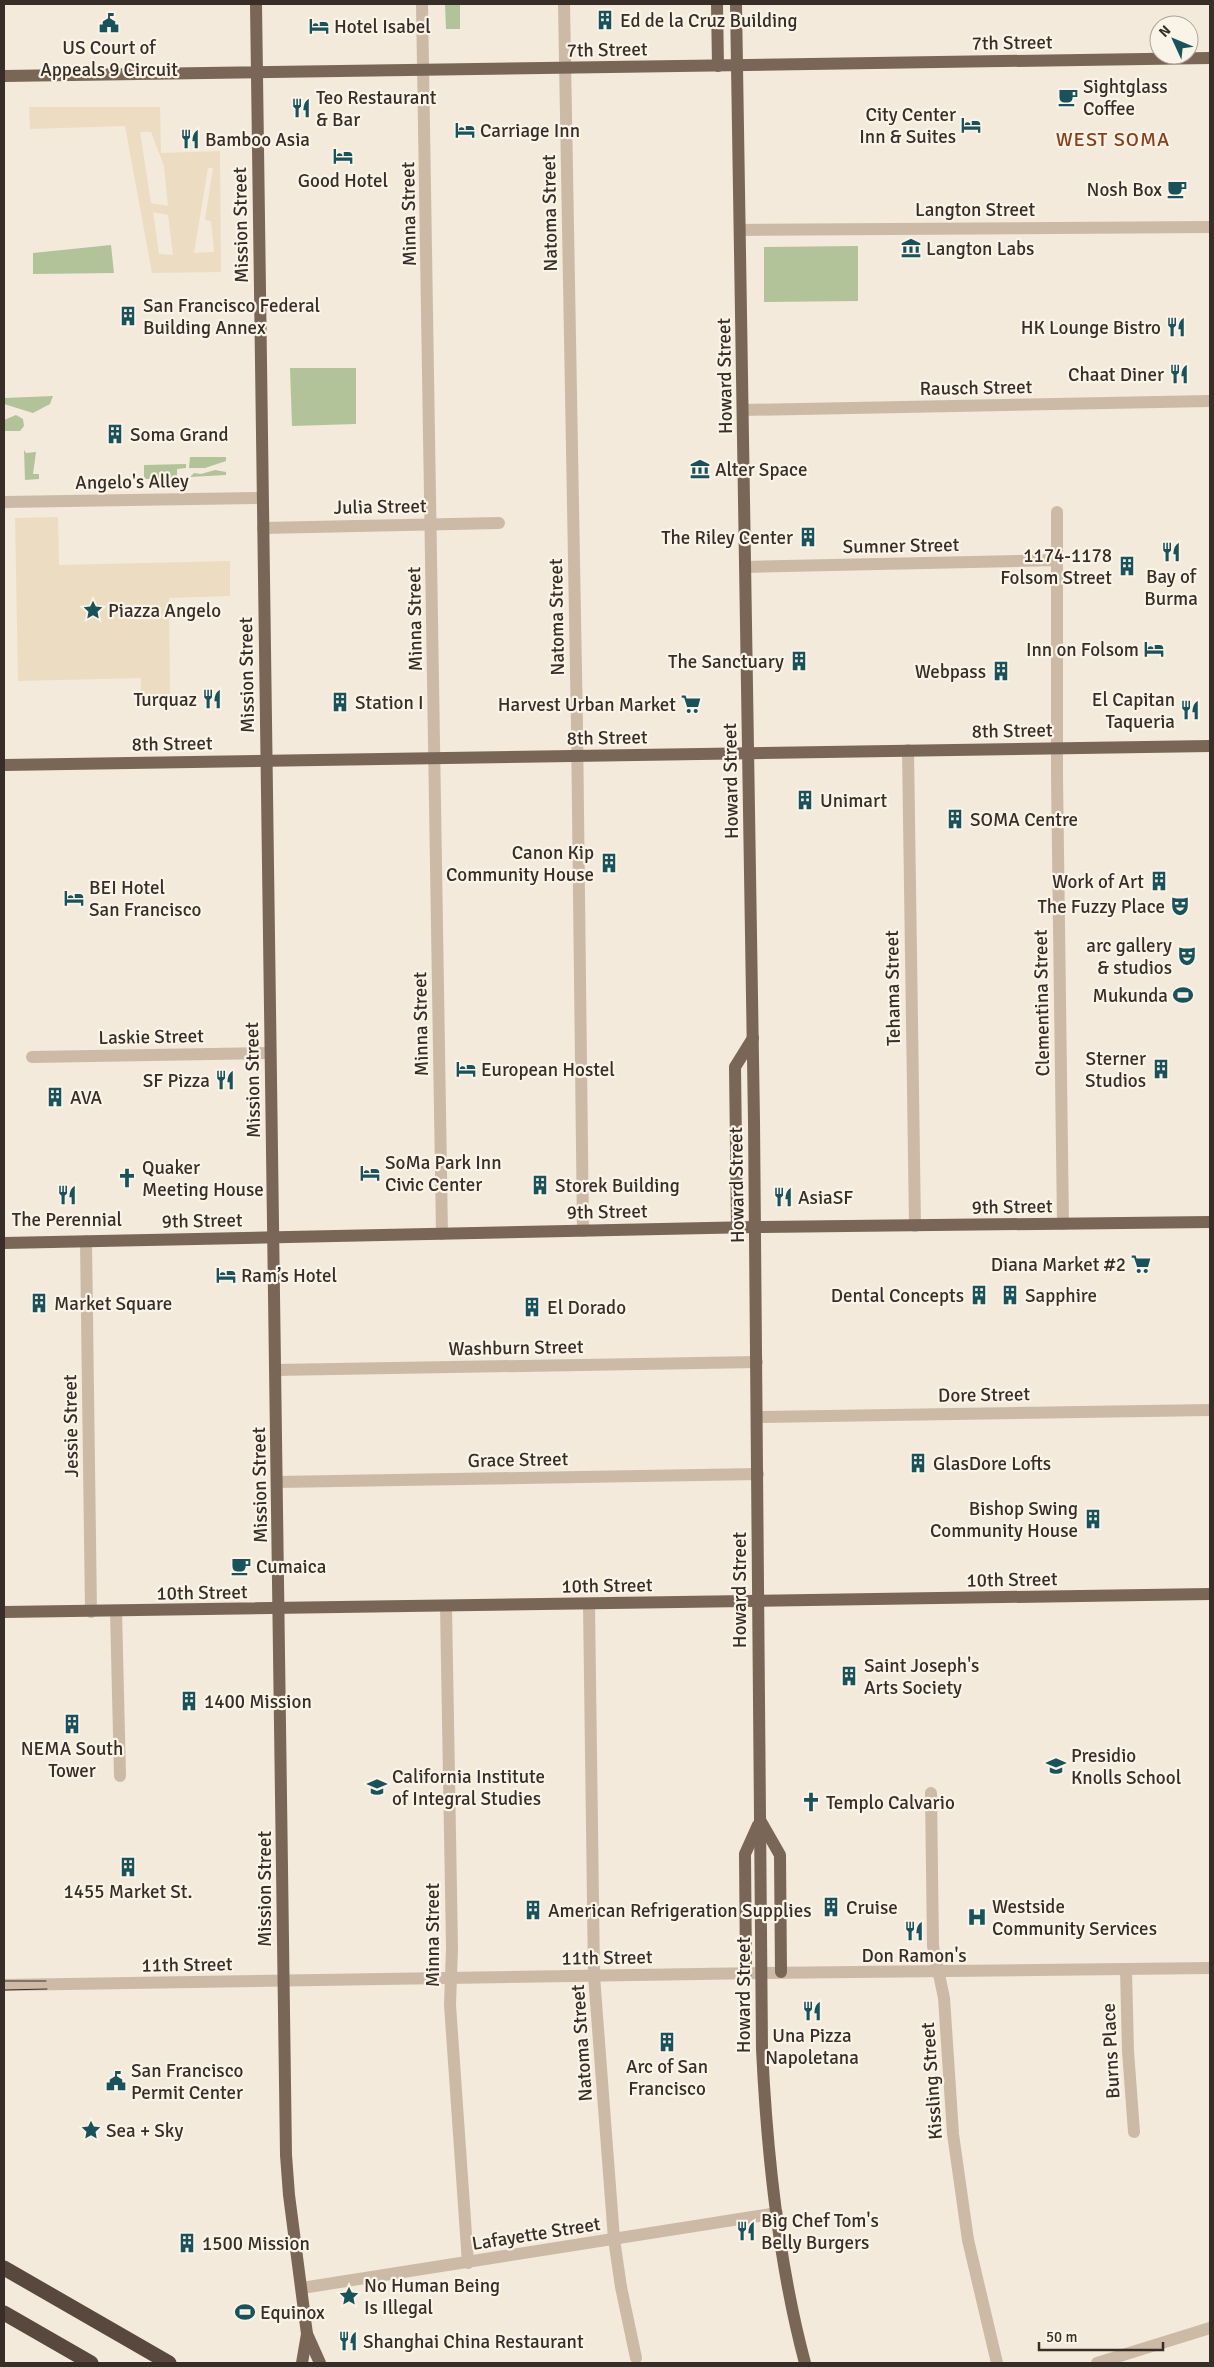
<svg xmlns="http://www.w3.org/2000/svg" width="1214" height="2367" font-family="Signika,sans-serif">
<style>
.green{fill:#b2c39a}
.plaza{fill:#ecdcc1;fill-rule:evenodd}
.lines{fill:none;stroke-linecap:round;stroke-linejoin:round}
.minor{stroke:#ccbaa6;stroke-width:12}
.major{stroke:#7a6657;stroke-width:12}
.highway{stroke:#59483e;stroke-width:15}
.tram{stroke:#382e27;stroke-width:1}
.labels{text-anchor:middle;stroke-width:4.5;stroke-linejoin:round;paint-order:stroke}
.poi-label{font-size:19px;fill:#382e27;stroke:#faf3e7;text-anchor:start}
.street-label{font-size:19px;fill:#382e27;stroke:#faf3e7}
.neighbourhood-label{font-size:20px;letter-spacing:1px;fill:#8b3f1c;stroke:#faf3e7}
</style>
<rect width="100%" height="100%" fill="#f3eadb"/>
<g class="green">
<path d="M445 4H460V29H446Z"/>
<path d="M111 245 114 273 33 274V253Z"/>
<path d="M858 246V301L764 302V247Z"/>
<path d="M290 368H356V424L292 426Z"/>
<path d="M53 396 50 404 33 413 4 404V398Z"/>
<path d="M16 415 23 419 24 426 20 431H4V420Z"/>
<path d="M24 450 26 453 36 452 33 474H39V479L25 480Z"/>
<path d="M190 457H226V461L205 468H189Z"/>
<path d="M186 464V468L177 469V479H144V465Z"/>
<path d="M215 470 226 472V475L190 477 194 473 201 474Z"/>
</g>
<g class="plaza">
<path d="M29 107H160L161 153 220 151 221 272 152 273 125 126 30 129ZM140 132H151L164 166 168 206 151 203ZM208 168H213L205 220 211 221 214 252 194 253ZM153 212 168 215 173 255 159 254Z"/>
<path d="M58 517 59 565 230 561V596L169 598 170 698 141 699V678L18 681 15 518Z"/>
</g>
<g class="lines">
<g class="minor">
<path d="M422 4 442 1234"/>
<path d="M564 4 577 727 583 1231"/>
<path d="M740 230 1210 227"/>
<path d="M743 410 1210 401"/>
<path d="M4 502 261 498"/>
<path d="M1057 512V777L1063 1224"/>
<path d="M263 528 499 523"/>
<path d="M745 567 1058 560"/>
<path d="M908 750 915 1226"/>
<path d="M32 1057 270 1053"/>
<path d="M86 1241 91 1612"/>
<path d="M275 1370 757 1362"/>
<path d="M758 1417 1210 1410"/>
<path d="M277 1482 758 1474"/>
<path d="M589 1604 594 1976 614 2239 621 2287 636 2358"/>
<path d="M446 1606 452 1948 450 2005 468 2263"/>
<path d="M116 1611 120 1776"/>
<path d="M931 1793 933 1946 944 1998 953 2134 968 2240 997 2363"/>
<path d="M1126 1969 1128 2051 1134 2132"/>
<path d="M4 1985 761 1973 1210 1968"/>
<path d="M302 2288 777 2213"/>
<path d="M1097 2363 1210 2328"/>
</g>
<g class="major">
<path d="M256 4 286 2155 289 2195 307 2334 320 2363"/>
<path d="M717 4 718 66"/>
<path d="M736 4 754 1121 762 2049C767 2154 778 2262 805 2363"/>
<path d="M4 76 1210 58"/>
<path d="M4 765 1210 746"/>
<path d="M737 1227 735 1067 753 1038"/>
<path d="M4 1243 755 1227 1210 1222"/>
<path d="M4 1612 1210 1594"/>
<path d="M760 1820 780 1855 781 1972"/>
<path d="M746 1973 745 1854 758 1825"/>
<path d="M302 2363 307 2334"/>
</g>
<g class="highway">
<path d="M4 2268 169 2363"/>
<path d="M4 2313 91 2363"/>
</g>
<g class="tram">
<path d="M4 1981H46"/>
<path d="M4 1990 47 1989"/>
</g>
</g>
<defs>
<symbol id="building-bare" viewBox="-9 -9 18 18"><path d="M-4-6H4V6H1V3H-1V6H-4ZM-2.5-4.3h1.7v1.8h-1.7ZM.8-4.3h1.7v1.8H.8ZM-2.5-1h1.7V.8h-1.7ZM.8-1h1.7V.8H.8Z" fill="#1a525c" stroke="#faf3e7" stroke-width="2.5" paint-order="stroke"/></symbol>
<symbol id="civic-bare" viewBox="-9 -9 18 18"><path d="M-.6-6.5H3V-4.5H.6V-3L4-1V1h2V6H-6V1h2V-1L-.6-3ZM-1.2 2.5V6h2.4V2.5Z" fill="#1a525c" stroke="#faf3e7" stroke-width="2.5" paint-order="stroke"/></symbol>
<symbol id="hotel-bare" viewBox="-9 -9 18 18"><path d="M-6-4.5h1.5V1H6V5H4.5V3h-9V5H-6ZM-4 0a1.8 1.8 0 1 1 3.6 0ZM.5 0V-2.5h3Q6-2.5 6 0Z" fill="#1a525c" stroke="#faf3e7" stroke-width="2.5" paint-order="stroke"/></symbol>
<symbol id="cafe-bare" viewBox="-9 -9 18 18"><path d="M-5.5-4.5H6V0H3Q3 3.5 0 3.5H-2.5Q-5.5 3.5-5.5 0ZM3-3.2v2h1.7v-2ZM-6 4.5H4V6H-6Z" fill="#1a525c" stroke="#faf3e7" stroke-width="2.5" paint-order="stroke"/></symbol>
<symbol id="restaurant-bare" viewBox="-9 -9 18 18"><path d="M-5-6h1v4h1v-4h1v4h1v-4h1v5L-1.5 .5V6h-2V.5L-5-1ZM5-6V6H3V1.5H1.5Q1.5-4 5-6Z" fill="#1a525c" stroke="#faf3e7" stroke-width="2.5" paint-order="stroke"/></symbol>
<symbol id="museum-bare" viewBox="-9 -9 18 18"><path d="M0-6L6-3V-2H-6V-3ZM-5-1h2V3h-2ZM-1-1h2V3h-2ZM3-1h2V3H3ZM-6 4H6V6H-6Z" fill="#1a525c" stroke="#faf3e7" stroke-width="2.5" paint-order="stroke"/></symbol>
<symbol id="sight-bare" viewBox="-9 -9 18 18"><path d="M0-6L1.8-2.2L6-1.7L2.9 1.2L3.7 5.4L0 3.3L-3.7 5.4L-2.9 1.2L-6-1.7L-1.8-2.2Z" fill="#1a525c" stroke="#faf3e7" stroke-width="2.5" paint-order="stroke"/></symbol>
<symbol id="supermarket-bare" viewBox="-9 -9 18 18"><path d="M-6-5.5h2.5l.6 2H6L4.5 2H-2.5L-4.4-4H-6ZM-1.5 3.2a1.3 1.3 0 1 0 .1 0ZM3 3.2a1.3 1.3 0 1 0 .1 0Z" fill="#1a525c" stroke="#faf3e7" stroke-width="2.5" paint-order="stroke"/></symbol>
<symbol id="theatre-bare" viewBox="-9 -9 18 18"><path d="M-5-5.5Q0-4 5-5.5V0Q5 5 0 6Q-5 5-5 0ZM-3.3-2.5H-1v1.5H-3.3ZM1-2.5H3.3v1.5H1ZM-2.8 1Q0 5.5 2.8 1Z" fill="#1a525c" stroke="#faf3e7" stroke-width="2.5" paint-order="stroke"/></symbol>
<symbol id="stadium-bare" viewBox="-9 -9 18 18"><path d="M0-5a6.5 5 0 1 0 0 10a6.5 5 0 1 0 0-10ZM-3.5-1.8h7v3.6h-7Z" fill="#1a525c" stroke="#faf3e7" stroke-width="2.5" paint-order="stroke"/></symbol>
<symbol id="church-bare" viewBox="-9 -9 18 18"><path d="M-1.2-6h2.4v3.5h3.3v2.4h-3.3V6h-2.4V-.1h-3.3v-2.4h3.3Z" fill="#1a525c" stroke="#faf3e7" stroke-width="2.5" paint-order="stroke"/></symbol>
<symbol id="school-bare" viewBox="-9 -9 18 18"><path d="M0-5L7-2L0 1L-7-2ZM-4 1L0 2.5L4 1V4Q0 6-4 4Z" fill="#1a525c" stroke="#faf3e7" stroke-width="2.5" paint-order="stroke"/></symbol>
<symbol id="university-bare" viewBox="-9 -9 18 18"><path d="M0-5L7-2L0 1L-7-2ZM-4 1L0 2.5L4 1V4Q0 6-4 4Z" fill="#1a525c" stroke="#faf3e7" stroke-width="2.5" paint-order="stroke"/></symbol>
<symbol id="hospital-bare" viewBox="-9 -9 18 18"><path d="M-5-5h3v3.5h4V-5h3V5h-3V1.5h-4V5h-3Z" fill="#1a525c" stroke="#faf3e7" stroke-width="2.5" paint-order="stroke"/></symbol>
</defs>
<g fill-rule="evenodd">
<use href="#building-bare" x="591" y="6" width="28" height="28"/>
<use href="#civic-bare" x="95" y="9" width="28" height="28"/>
<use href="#hotel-bare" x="305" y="12" width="28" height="28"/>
<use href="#cafe-bare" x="1054" y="83" width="28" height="28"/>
<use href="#restaurant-bare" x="287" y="94" width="28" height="28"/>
<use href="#hotel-bare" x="957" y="111" width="28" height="28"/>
<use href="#hotel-bare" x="451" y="116" width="28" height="28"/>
<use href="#restaurant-bare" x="176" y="125" width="28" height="28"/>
<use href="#hotel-bare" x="329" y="142" width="28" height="28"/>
<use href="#cafe-bare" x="1163" y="175" width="28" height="28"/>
<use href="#museum-bare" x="897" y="234" width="28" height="28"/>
<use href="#building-bare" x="114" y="302" width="28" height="28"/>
<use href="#restaurant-bare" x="1162" y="313" width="28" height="28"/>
<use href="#restaurant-bare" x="1165" y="360" width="28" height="28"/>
<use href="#building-bare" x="101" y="420" width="28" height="28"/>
<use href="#museum-bare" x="686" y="455" width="28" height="28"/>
<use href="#building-bare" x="794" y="523" width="28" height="28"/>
<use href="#restaurant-bare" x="1157" y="538" width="28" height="28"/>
<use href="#building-bare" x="1113" y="552" width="28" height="28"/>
<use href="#sight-bare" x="79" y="596" width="28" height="28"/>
<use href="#hotel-bare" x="1140" y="635" width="28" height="28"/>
<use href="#building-bare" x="785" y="647" width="28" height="28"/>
<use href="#building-bare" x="987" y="657" width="28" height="28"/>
<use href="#restaurant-bare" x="198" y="685" width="28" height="28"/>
<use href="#building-bare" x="326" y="688" width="28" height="28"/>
<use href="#supermarket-bare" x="677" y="690" width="28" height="28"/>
<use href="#restaurant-bare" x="1176" y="696" width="28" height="28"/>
<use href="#building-bare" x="791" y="786" width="28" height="28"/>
<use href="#building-bare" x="941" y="805" width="28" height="28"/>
<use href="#building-bare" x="595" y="849" width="28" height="28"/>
<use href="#building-bare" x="1145" y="867" width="28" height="28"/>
<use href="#hotel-bare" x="60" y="884" width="28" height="28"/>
<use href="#theatre-bare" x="1166" y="892" width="28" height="28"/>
<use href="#theatre-bare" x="1173" y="942" width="28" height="28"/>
<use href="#stadium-bare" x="1169" y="981" width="28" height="28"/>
<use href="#hotel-bare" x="452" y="1055" width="28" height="28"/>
<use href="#building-bare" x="1147" y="1055" width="28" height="28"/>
<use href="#restaurant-bare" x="211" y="1066" width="28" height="28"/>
<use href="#building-bare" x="41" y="1083" width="28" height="28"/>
<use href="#hotel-bare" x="356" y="1159" width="28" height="28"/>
<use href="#church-bare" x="113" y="1164" width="28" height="28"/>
<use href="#building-bare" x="526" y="1171" width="28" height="28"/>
<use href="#restaurant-bare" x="53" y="1181" width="28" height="28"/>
<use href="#restaurant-bare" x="769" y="1183" width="28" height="28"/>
<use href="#supermarket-bare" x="1127" y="1250" width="28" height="28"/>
<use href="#hotel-bare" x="212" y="1261" width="28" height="28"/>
<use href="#building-bare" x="965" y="1281" width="28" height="28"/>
<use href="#building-bare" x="996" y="1281" width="28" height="28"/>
<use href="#building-bare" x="25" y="1289" width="28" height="28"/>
<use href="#building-bare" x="518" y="1293" width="28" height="28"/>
<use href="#building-bare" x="904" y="1449" width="28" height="28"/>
<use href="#building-bare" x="1079" y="1505" width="28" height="28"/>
<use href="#cafe-bare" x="227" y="1552" width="28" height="28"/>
<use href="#building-bare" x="835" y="1662" width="28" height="28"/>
<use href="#building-bare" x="175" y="1687" width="28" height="28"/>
<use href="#building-bare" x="58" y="1710" width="28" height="28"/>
<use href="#school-bare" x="1042" y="1752" width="28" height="28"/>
<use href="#university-bare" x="363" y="1773" width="28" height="28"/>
<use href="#church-bare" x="797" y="1788" width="28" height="28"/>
<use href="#building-bare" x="114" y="1853" width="28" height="28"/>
<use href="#building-bare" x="817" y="1893" width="28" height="28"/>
<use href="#building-bare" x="519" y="1896" width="28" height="28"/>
<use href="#hospital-bare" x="963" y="1903" width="28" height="28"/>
<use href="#restaurant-bare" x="900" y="1917" width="28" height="28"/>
<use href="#restaurant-bare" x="798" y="1997" width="28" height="28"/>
<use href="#building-bare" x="653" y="2028" width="28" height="28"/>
<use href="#civic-bare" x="102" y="2067" width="28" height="28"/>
<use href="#sight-bare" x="77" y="2116" width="28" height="28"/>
<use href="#restaurant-bare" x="732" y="2217" width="28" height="28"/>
<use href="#building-bare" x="173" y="2229" width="28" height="28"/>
<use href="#sight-bare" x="335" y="2282" width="28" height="28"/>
<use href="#stadium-bare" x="231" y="2298" width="28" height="28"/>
<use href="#restaurant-bare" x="334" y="2327" width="28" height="28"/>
</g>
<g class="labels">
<g class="poi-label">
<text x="620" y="27">Ed de la Cruz Building</text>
<text x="334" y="33">Hotel Isabel</text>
<text x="109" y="54" text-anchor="middle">US Court of<tspan x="109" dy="22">Appeals 9 Circuit</tspan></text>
<text x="1083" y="93">Sightglass<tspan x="1083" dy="22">Coffee</tspan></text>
<text x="316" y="104">Teo Restaurant<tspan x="316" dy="22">&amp; Bar</tspan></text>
<text x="956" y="121" text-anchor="end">City Center<tspan x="956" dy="22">Inn &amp; Suites</tspan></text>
<text x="480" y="137">Carriage Inn</text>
<text x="205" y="146">Bamboo Asia</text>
<text x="343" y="187" text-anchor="middle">Good Hotel</text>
<text x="1162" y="196" text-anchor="end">Nosh Box</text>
<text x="926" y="255">Langton Labs</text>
<text x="143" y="312">San Francisco Federal<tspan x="143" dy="22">Building Annex</tspan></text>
<text x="1161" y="334" text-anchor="end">HK Lounge Bistro</text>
<text x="1164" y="381" text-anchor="end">Chaat Diner</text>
<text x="130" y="441">Soma Grand</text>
<text x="715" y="476">Alter Space</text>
<text x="793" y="544" text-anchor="end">The Riley Center</text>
<text x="1112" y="562" text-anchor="end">1174‐1178<tspan x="1112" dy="22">Folsom Street</tspan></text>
<text x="1171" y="583" text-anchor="middle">Bay of<tspan x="1171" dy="22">Burma</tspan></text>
<text x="108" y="617">Piazza Angelo</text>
<text x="1139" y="656" text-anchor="end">Inn on Folsom</text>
<text x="784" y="668" text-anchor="end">The Sanctuary</text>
<text x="986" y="678" text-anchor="end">Webpass</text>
<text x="197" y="706" text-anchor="end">Turquaz</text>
<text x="1175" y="706" text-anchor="end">El Capitan<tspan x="1175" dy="22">Taqueria</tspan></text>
<text x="355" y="709">Station I</text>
<text x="676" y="711" text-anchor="end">Harvest Urban Market</text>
<text x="820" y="807">Unimart</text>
<text x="970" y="826">SOMA Centre</text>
<text x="594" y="859" text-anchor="end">Canon Kip<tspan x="594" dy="22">Community House</tspan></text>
<text x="1144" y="888" text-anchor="end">Work of Art</text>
<text x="89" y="894">BEI Hotel<tspan x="89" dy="22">San Francisco</tspan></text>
<text x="1165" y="913" text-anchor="end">The Fuzzy Place</text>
<text x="1172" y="952" text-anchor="end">arc gallery<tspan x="1172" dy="22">&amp; studios</tspan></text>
<text x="1168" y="1002" text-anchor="end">Mukunda</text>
<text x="1146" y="1065" text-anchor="end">Sterner<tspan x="1146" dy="22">Studios</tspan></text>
<text x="481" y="1076">European Hostel</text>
<text x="210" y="1087" text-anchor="end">SF Pizza</text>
<text x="70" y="1104">AVA</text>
<text x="385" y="1169">SoMa Park Inn<tspan x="385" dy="22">Civic Center</tspan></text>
<text x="142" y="1174">Quaker<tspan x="142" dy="22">Meeting House</tspan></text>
<text x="555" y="1192">Storek Building</text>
<text x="798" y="1204">AsiaSF</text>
<text x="67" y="1226" text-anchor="middle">The Perennial</text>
<text x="1126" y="1271" text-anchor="end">Diana Market #2</text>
<text x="241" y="1282">Ram’s Hotel</text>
<text x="964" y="1302" text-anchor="end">Dental Concepts</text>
<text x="1025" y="1302">Sapphire</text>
<text x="54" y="1310">Market Square</text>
<text x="547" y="1314">El Dorado</text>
<text x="933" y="1470">GlasDore Lofts</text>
<text x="1078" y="1515" text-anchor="end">Bishop Swing<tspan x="1078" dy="22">Community House</tspan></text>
<text x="256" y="1573">Cumaica</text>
<text x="864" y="1672">Saint Joseph's<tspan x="864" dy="22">Arts Society</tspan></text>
<text x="204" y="1708">1400 Mission</text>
<text x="72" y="1755" text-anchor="middle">NEMA South<tspan x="72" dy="22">Tower</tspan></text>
<text x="1071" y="1762">Presidio<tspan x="1071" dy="22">Knolls School</tspan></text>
<text x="392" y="1783">California Institute<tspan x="392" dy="22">of Integral Studies</tspan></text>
<text x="826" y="1809">Templo Calvario</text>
<text x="128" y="1898" text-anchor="middle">1455 Market St.</text>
<text x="992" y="1913">Westside<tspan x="992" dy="22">Community Services</tspan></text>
<text x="846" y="1914">Cruise</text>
<text x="548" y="1917">American Refrigeration Supplies</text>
<text x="914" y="1962" text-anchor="middle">Don Ramon's</text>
<text x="812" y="2042" text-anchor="middle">Una Pizza<tspan x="812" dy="22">Napoletana</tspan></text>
<text x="667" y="2073" text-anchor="middle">Arc of San<tspan x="667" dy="22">Francisco</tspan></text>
<text x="131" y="2077">San Francisco<tspan x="131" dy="22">Permit Center</tspan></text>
<text x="106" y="2137">Sea + Sky</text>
<text x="761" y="2227">Big Chef Tom's<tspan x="761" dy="22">Belly Burgers</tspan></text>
<text x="202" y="2250">1500 Mission</text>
<text x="364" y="2292">No Human Being<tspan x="364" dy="22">Is Illegal</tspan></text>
<text x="260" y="2319">Equinox</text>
<text x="363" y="2348">Shanghai China Restaurant</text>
</g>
<g class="street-label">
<text transform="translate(1012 42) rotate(-1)" y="7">7th Street</text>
<text transform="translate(607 49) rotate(-1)" y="7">7th Street</text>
<text x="975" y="216">Langton Street</text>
<text transform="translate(549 213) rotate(-91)" y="7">Natoma Street</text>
<text transform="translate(408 214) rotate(-91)" y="7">Minna Street</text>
<text transform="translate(240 225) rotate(-91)" y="7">Mission Street</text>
<text transform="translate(724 376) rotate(-91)" y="7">Howard Street</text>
<text transform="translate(976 387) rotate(-1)" y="7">Rausch Street</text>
<text transform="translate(132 481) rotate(-1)" y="7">Angelo's Alley</text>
<text transform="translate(380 506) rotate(-1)" y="7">Julia Street</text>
<text transform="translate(901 545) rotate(-1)" y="7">Sumner Street</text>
<text transform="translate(556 617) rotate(-91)" y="7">Natoma Street</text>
<text transform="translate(414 619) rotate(-91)" y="7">Minna Street</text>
<text transform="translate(246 675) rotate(-91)" y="7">Mission Street</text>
<text transform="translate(1012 730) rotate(-1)" y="7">8th Street</text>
<text transform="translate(607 737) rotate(-1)" y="7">8th Street</text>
<text transform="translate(172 743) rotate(-1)" y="7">8th Street</text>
<text transform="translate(730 781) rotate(-91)" y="7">Howard Street</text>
<text transform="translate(892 988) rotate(-91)" y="7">Tehama Street</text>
<text transform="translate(1041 1003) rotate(-91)" y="7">Clementina Street</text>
<text transform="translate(420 1024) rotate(-91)" y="7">Minna Street</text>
<text transform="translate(151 1036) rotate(-1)" y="7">Laskie Street</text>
<text transform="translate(252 1080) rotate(-91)" y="7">Mission Street</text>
<text transform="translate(736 1185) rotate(-91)" y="7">Howard Street</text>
<text transform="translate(1012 1206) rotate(-1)" y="7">9th Street</text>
<text transform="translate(607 1211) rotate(-1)" y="7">9th Street</text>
<text transform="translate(202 1220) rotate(-1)" y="7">9th Street</text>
<text transform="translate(516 1347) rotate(-1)" y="7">Washburn Street</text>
<text transform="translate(984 1394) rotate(-1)" y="7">Dore Street</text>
<text transform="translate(70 1426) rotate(-91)" y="7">Jessie Street</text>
<text transform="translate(518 1459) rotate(-1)" y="7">Grace Street</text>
<text transform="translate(259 1485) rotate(-91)" y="7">Mission Street</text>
<text transform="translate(1012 1579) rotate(-1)" y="7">10th Street</text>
<text transform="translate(607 1585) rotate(-1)" y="7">10th Street</text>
<text transform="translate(739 1590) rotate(-90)" y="7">Howard Street</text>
<text transform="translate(202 1592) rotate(-1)" y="7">10th Street</text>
<text transform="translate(264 1889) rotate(-90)" y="7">Mission Street</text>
<text transform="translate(432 1935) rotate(-90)" y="7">Minna Street</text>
<text transform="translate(607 1957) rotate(-1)" y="7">11th Street</text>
<text transform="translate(187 1964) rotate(-1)" y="7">11th Street</text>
<text transform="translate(743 1995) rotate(-90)" y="7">Howard Street</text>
<text transform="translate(581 2043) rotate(-94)" y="7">Natoma Street</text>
<text transform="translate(1110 2051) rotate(-93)" y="7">Burns Place</text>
<text transform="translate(931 2081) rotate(-94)" y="7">Kissling Street</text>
<text transform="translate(536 2233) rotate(-9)" y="7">Lafayette Street</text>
</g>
<g class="neighbourhood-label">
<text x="1113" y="146">WEST SOMA</text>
</g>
</g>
<rect width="1214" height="2367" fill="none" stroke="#382e27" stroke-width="10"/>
<g transform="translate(1174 40) rotate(314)"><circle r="24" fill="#faf3e7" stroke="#aca49a"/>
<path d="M0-4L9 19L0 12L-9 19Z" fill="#1a525c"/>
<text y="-8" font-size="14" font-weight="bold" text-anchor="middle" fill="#382e27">N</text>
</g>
<path d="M1039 2342v8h124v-8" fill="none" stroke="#382e27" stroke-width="2.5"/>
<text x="1046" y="2342" font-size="15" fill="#382e27" stroke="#faf3e7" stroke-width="4" paint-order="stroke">50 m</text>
</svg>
